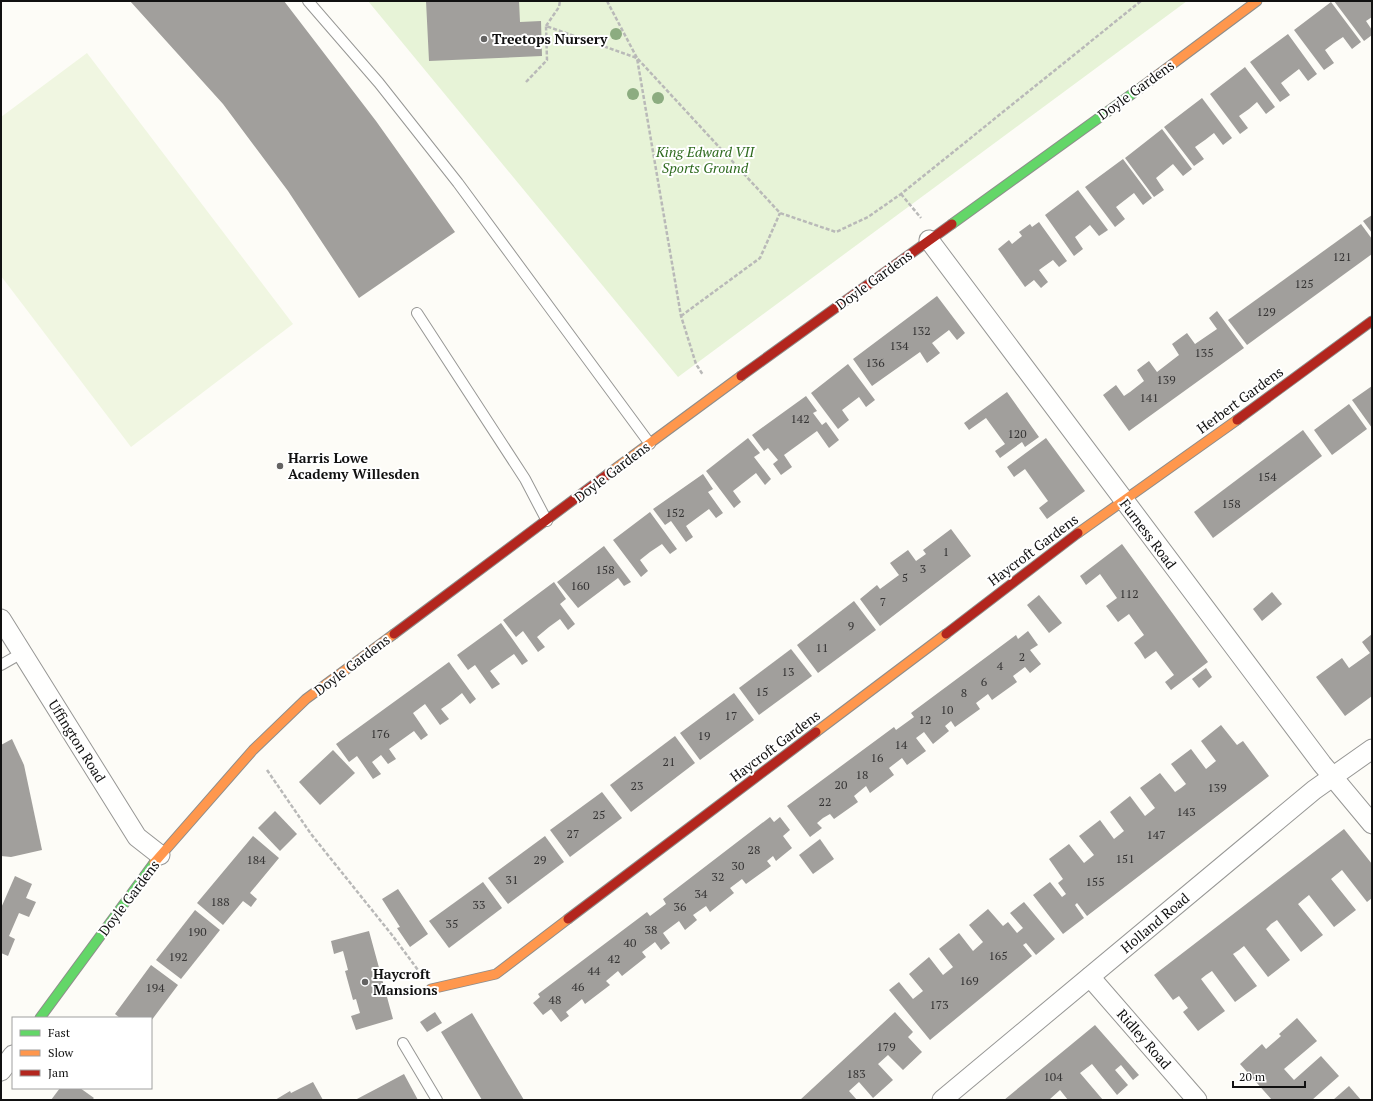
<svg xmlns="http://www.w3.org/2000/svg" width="1373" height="1101" font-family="'PT Serif',serif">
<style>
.green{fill:#e7f3d7}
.pitch{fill:#f0f6e1}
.building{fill:#a19f9c}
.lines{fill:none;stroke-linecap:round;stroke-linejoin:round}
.lane-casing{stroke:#979795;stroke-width:12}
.street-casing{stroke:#979795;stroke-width:21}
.fast-casing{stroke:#8e8d8b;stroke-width:11}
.slow-casing{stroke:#8e8d8b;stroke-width:11}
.jam-casing{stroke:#8e8d8b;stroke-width:11}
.path{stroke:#b9b9b8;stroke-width:2.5;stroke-dasharray:4 2;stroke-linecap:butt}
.lane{stroke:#fffffe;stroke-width:10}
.street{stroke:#fffffe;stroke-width:19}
.fast{stroke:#63d668;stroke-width:9}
.slow{stroke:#ff974d;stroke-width:9}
.jam{stroke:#b3261e;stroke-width:9}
.tree{fill:#8cac80}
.poi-dot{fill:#646362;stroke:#fff;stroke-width:1.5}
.labels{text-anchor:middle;stroke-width:4;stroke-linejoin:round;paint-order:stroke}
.number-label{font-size:12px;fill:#353434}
.poi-label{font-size:14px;font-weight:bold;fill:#111;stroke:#fff;text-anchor:start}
.street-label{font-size:14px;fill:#111;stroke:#fff}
.park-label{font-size:14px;font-style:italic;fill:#2f6b1f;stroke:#fff}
</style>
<rect width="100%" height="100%" fill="#fdfcf7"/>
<path class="green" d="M368 1H1187L678 377Z"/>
<path class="pitch" d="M87 53 293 324 131 447 1 276V117Z"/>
<g class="building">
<path d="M130 1H284L376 121 455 232 359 298 288 191 223 104Z"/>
<path d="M426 1H519L520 22 541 21 542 56 429 61Z"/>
<path d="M1334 1H1372V17L1366 21 1372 30V35L1364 41Z"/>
<path d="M1331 2 1361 42 1352 49 1343 37 1334 43 1325 50 1334 63 1324 70 1294 30Z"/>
<path d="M1288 34 1317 74 1308 81 1299 69 1281 83 1290 95 1280 102 1250 62Z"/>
<path d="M1245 67 1275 107 1266 114 1257 102 1249 109 1239 116 1248 128 1240 134 1210 94Z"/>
<path d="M1202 98 1232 138 1223 145 1214 133 1205 140 1195 147 1204 159 1194 166 1164 127Z"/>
<path d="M1162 129 1192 169 1183 176 1173 164 1156 178 1164 190 1154 197 1125 158Z"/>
<path d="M1123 159 1152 198 1143 205 1134 193 1116 207 1125 219 1115 227 1085 187Z"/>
<path d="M1078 190 1108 230 1099 236 1090 225 1075 237 1083 249 1074 256 1045 215Z"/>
<path d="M1372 215V233L1363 221Z"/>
<path d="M1039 222 1067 261 1059 267 1053 260 1039 270 1048 282 1041 288 1034 280 1025 287 998 249 1009 240 1012 244 1022 236 1019 232 1030 224 1032 227Z"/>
<path d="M1361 224 1372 239V254L1247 345 1228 320Z"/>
<path d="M937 296 965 333 957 340 949 330 932 343 940 353 927 363 920 352 872 386 853 359Z"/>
<path d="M1217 311 1244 348 1129 431 1103 395 1116 385 1124 396 1130 392 1144 381 1137 370 1149 361 1157 372 1179 355 1172 344 1187 333 1195 344 1217 329 1209 318Z"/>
<path d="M848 364 875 400 866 407 859 397 842 410 849 420 838 429 811 393Z"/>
<path d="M1372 386V428L1352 400Z"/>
<path d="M1007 392 1039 437 1025 447 1022 442 1000 458 995 451 1005 444 986 418 969 430 964 423Z"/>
<path d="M806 396 817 411 813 413 822 425 826 422 839 440 829 448 817 431 784 455 792 467 781 475 773 464 778 460 768 448 764 451 752 435Z"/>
<path d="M1349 404 1367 429 1332 455 1314 430Z"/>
<path d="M1303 430 1322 456 1213 538 1194 512Z"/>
<path d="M748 438 760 453 754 457 771 479 765 485 756 473 733 491 741 502 734 508 706 471Z"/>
<path d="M1046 438 1085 491 1047 519 1039 508 1048 501 1025 469 1014 477 1007 467Z"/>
<path d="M703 474 713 489 708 492 723 513 716 518 709 509 686 526 693 537 686 542 671 521 665 525 653 509Z"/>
<path d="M650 512 677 549 670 554 662 544 650 552 640 560 648 571 641 577 613 540Z"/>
<path d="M951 529 971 556 880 626 860 599 877 585 880 589 899 575 890 563 908 550 916 561 926 554 923 550Z"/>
<path d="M1122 544 1208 662 1171 690 1165 682 1174 675 1156 651 1145 659 1140 651 1134 643 1144 635 1129 614 1118 622 1106 606 1117 598 1100 574 1086 585 1080 576Z"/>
<path d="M604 546 631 582 624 586 618 578 578 608 557 582Z"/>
<path d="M554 582 566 599 560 604 575 624 568 630 560 619 549 627 537 637 545 647 538 652 523 631 516 637 503 620Z"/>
<path d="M1272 592 1282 604 1262 621 1253 609Z"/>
<path d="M1039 595 1062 623 1049 633 1027 605Z"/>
<path d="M854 601 876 630 818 673 797 645Z"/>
<path d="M501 623 528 661 522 665 514 654 490 671 500 684 492 689 475 665 468 670 457 655Z"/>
<path d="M1028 631 1038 645 1030 650 1041 664 1030 673 1025 667 1013 676 1017 682 992 700 988 694 976 703 980 709 955 727 951 721 945 726 949 731 933 744 924 732 916 738 926 751 907 765 902 758 889 768 894 775 870 793 866 786 854 796 858 802 834 819 830 814 823 818 817 823 822 828 810 837 787 806 894 727 896 730 914 717 911 713 1016 635 1018 639Z"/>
<path d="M1372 634V696L1345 716 1316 677 1342 658 1349 668 1370 653 1362 642Z"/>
<path d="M791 649 812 676 759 715 739 688Z"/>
<path d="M449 662 476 699 470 704 462 693 451 702 441 709 449 719 440 725 425 704 413 713 428 735 421 740 414 731 389 749 396 759 388 764 381 755 372 762 381 774 373 779 357 756 349 762 336 744Z"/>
<path d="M1206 668 1212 677 1199 688 1192 679Z"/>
<path d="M734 693 754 720 700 760 680 733Z"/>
<path d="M1221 725 1237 745 1243 741 1269 776 1087 916 1077 903 1075 905 1084 918 1063 934 1033 895 1050 882 1062 897 1066 894 1058 883 1063 879 1049 859 1069 844 1084 863 1094 855 1079 836 1100 820 1114 839 1124 831 1110 812 1130 796 1145 816 1155 808 1140 788 1160 773 1175 792 1181 788 1186 784 1171 764 1191 749 1206 769 1216 761 1201 741Z"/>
<path d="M675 736 695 763 631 812 610 785Z"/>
<path d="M12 739 24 765 42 850 11 857 1 856V745Z"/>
<path d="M333 750 355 773 320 805 299 782Z"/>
<path d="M602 792 622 818 570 857 550 830Z"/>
<path d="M275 811 297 834 280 851 258 828Z"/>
<path d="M770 817 774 822 780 817 790 830 783 836 792 848 776 861 773 856 767 861 771 866 746 884 742 879 730 888 734 893 710 912 706 906 693 915 697 920 685 930 679 921 663 933 670 943 661 950 655 942 642 952 646 957 622 976 618 971 606 981 610 985 585 1004 582 999 576 1004 566 1012 569 1016 561 1022 551 1009 543 1015 533 1003 540 997 538 994 647 912 650 916 666 904 663 899Z"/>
<path d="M1344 829 1372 864V898L1367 902 1342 870 1331 879 1356 910 1334 927 1309 895 1304 899 1298 904 1323 935 1301 952 1277 920 1271 924 1266 929 1290 960 1268 977 1244 946 1239 950 1233 954 1257 986 1235 1002 1212 971 1206 975 1201 979 1225 1011 1198 1031 1183 1012 1188 1008 1179 996 1173 1000 1154 975Z"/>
<path d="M253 836 279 858 250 893 257 899 251 907 243 901 223 925 197 903Z"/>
<path d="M545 836 564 862 508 904 488 878Z"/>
<path d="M820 839 834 859 813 874 799 855Z"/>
<path d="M15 876 32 884 26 898 36 902 29 917 19 913 9 936 15 939 8 956 1 953V908Z"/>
<path d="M483 882 502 908 449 948 429 921Z"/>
<path d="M398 889 428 934 410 947 397 928 400 927 382 899Z"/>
<path d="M1024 902 1055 939 1036 955 1026 943 1023 945 1032 956 930 1040 889 990 899 982 913 999 923 991 909 974 929 957 943 975 953 967 939 949 959 933 973 951 983 942 969 925 988 909 1003 926 1008 922 1017 933 1023 928 1010 913Z"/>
<path d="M195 910 220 930 181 979 156 960Z"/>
<path d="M369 931 393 1019 356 1030 351 1016 360 1013 356 999 353 1000 345 971 348 970 343 951 334 954 331 941Z"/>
<path d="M151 965 178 985 151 1021V1018H120L115 1014Z"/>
<path d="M435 1012 442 1023 427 1032 420 1022Z"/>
<path d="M895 1012 913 1032 908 1037 922 1052 903 1070 888 1055 878 1064 893 1080 873 1098 859 1082 849 1091 857 1100H800Z"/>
<path d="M472 1013 488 1040 524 1100H482L441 1032Z"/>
<path d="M1297 1018 1317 1041 1284 1069 1294 1080 1321 1056 1339 1076 1312 1100H1272L1240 1064 1262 1044 1266 1049 1281 1036 1279 1034Z"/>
<path d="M1095 1025 1139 1075 1133 1080 1121 1065 1115 1070 1128 1085 1117 1095 1092 1064 1080 1073 1103 1100H1068L1060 1090 1050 1099V1100H1004Z"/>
<path d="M404 1074 418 1100H355L376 1089Z"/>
<path d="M313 1082 323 1100H275L290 1091 291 1093Z"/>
<path d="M1349 1086 1361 1100H1333Z"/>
<path d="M60 1088H80L94 1098 92 1100H51Z"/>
</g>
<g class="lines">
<defs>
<g id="lane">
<path d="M308 1 379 83 458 183 650 444"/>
<path d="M417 313 525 479 547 521"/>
<path d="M1 665 22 653"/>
<path d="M403 1043 437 1100"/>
</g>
<g id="street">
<path d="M929 240 1322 764 1372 824"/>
<path d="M1 619 137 837 160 855"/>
<path d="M1090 977 1197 1100"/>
<path d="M1 1071 13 1055"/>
<path d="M942 1100 1314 790 1372 749"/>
</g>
<g id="fast">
<path d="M952 224 1143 86"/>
<path d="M40 1018 154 863"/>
</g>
<g id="slow">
<path d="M1143 86 1257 1"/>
<path d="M608 474 741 376"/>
<path d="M1078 533 1237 420"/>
<path d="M816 732 946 634"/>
<path d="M154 863 253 750 306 699 394 634"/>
<path d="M431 989 496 974 568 919"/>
</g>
<g id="jam">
<path d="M741 376 952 224"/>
<path d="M1237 420 1372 321"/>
<path d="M394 634 608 474"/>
<path d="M946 634 1078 533"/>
<path d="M568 919 816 732"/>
</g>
</defs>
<use href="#lane" class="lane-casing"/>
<use href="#street" class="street-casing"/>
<use href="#fast" class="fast-casing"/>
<use href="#slow" class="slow-casing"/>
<use href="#jam" class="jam-casing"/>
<g class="path">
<path d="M607 1 637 58 681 316 696 364 703 375"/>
<path d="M546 26 559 7 560 1"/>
<path d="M526 82 547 60 546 26 637 58 780 213 836 232 868 217 901 194 1141 1"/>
<path d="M901 194 921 218"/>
<path d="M681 316 760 258 780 213"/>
<path d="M267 770 311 834 392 935 418 970"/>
</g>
<use href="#lane" class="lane"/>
<use href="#street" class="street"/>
<use href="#fast" class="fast"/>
<use href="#slow" class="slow"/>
<use href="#jam" class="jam"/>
</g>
<g class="tree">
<circle cx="616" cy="34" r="6"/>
<circle cx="633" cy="94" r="6"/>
<circle cx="658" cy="98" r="6"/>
</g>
<g class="poi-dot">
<circle cx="484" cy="39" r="4"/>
<circle cx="280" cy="466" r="4"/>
<circle cx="365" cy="982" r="4"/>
</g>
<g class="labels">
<g class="number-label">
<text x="1342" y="261">121</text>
<text x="1304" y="288">125</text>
<text x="1266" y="316">129</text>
<text x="921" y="335">132</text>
<text x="899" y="350">134</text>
<text x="1204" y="357">135</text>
<text x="875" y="367">136</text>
<text x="1166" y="384">139</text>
<text x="1149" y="402">141</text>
<text x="800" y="423">142</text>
<text x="1017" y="438">120</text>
<text x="1267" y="481">154</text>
<text x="1231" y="508">158</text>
<text x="675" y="517">152</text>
<text x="946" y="556">1</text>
<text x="923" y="573">3</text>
<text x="605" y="574">158</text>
<text x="905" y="582">5</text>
<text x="580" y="590">160</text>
<text x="1129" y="598">112</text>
<text x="883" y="606">7</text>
<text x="851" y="630">9</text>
<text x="822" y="652">11</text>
<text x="1022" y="661">2</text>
<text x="1000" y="670">4</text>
<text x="788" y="676">13</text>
<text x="984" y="686">6</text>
<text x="762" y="696">15</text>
<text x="964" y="697">8</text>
<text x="947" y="714">10</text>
<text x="731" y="720">17</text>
<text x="925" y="724">12</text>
<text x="380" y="738">176</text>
<text x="704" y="740">19</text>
<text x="901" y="749">14</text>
<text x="877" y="762">16</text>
<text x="669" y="766">21</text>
<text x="862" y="779">18</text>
<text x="841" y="789">20</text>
<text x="637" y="790">23</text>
<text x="1217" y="792">139</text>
<text x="825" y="806">22</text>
<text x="1186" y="816">143</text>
<text x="599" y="819">25</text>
<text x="573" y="838">27</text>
<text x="1156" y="839">147</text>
<text x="754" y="854">28</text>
<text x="1125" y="863">151</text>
<text x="256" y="864">184</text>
<text x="540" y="864">29</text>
<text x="738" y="870">30</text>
<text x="718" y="881">32</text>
<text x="512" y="884">31</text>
<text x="1095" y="886">155</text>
<text x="701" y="898">34</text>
<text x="220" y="906">188</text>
<text x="479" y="909">33</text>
<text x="680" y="911">36</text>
<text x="452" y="928">35</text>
<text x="651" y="934">38</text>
<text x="197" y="936">190</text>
<text x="630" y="947">40</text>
<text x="998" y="960">165</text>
<text x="178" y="961">192</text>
<text x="614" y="963">42</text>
<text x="594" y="975">44</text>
<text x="969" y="985">169</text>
<text x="578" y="991">46</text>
<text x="155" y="992">194</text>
<text x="555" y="1004">48</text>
<text x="939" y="1009">173</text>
<text x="886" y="1051">179</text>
<text x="856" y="1078">183</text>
<text x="1053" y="1081">104</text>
</g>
<g class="poi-label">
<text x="492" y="44">Treetops Nursery</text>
<text x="288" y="463">Harris Lowe<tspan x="288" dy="16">Academy Willesden</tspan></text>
<text x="373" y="979">Haycroft<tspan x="373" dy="16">Mansions</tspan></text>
</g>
<g class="street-label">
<text transform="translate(1136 90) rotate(-36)" y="5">Doyle Gardens</text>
<text transform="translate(874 280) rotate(-36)" y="5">Doyle Gardens</text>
<text transform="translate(1240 400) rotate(-36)" y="5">Herbert Gardens</text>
<text transform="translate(612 472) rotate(-37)" y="5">Doyle Gardens</text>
<text transform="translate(1148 534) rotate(53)" y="5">Furness Road</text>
<text transform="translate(1033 550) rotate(-37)" y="5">Haycroft Gardens</text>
<text transform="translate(352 665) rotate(-37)" y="5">Doyle Gardens</text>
<text transform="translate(77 741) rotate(58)" y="5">Uffington Road</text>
<text transform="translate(775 746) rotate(-37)" y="5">Haycroft Gardens</text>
<text transform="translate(129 898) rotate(-53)" y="5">Doyle Gardens</text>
<text transform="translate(1155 923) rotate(-40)" y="5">Holland Road</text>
<text transform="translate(1144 1039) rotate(49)" y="5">Ridley Road</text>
</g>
<g class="park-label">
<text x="705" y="157">King Edward VII<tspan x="705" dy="16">Sports Ground</tspan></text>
</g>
</g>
<rect width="1373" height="1101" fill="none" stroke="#111111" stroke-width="4"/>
<rect x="12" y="1017" width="140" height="72" fill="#ffffff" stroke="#a0a0a0"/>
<rect x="20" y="1030" width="20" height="6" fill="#63d668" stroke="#a0a0a0"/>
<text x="48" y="1037" font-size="12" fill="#111111">Fast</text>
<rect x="20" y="1050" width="20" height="6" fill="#ff974d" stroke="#a0a0a0"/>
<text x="48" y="1057" font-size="12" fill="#111111">Slow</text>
<rect x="20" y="1070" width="20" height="6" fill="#b3261e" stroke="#a0a0a0"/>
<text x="48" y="1077" font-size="12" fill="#111111">Jam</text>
<path d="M1233 1081v6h72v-6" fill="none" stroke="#111111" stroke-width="2"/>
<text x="1239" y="1081" font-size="12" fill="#111111" stroke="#ffffff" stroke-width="3" paint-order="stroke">20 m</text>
</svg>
